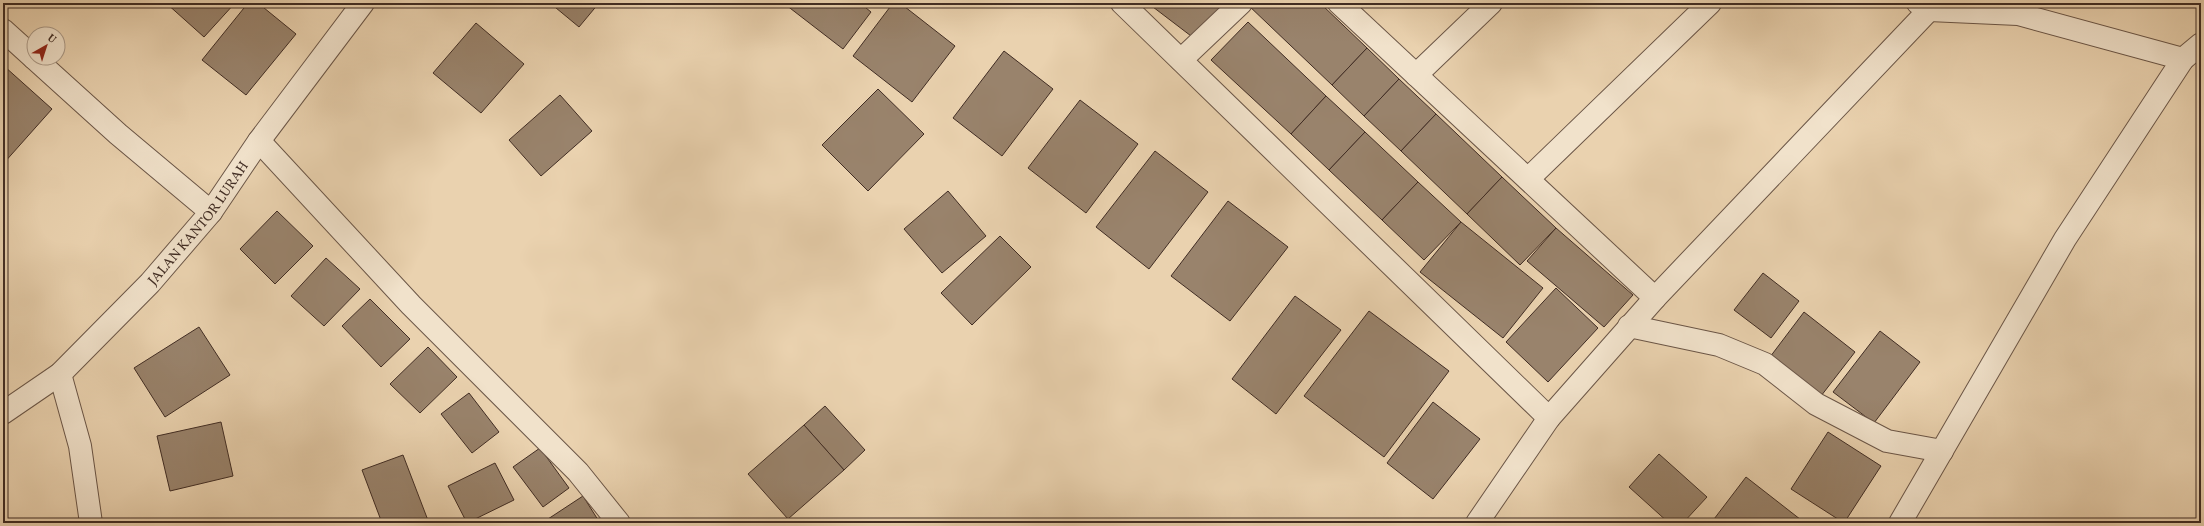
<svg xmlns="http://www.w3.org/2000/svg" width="2204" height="526" font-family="Vollkorn,serif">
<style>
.building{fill:#99836c;stroke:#412d24}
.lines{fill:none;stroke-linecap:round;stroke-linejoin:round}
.minor-casing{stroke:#6b5647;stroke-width:24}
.minor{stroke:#f1e2cb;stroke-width:22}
.labels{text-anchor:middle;stroke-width:4;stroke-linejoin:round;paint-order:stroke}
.street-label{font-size:14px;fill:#412d24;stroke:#f1e2cb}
</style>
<rect width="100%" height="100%" fill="#ead2af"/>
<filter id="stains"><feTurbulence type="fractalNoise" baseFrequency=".005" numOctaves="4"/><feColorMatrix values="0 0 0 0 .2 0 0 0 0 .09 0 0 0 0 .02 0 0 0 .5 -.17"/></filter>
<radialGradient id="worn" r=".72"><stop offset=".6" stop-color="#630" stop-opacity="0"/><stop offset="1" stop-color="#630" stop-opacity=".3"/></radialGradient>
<g class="building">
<path d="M166 3H235L204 37Z"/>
<path d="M248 3H258L296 34 246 95 202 60Z"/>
<path d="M550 3H599L579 27Z"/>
<path d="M788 3H860L871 12 843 49 786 5Z"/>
<path d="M893 3H900L955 46 912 102 853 56Z"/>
<path d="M1156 3H1223L1195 39 1153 7Z"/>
<path d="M1248 3H1320L1367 48 1332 85 1247 4Z"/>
<path d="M1248 22 1326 96 1291 134 1211 60Z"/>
<path d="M476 23 524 64 481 113 433 73Z"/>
<path d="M1367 48 1399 79 1364 116 1332 85Z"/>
<path d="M1004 51 1053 89 1002 156 953 118Z"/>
<path d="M4 66 52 109 3 164V67Z"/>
<path d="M1399 79 1436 114 1401 151 1364 116Z"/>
<path d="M878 89 924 134 868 191 822 145Z"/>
<path d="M560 95 592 131 541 176 509 140Z"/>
<path d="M1326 96 1365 132 1329 170 1291 134Z"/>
<path d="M1080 100 1138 144 1086 213 1028 168Z"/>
<path d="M1436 114 1502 177 1467 214 1401 151Z"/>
<path d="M1365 132 1418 182 1382 220 1329 170Z"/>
<path d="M1155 151 1208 192 1149 269 1096 227Z"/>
<path d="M1502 177 1556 228 1520 265 1467 214Z"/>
<path d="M1418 182 1461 222 1424 260 1382 220Z"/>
<path d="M948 191 986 236 942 273 904 229Z"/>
<path d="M1228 201 1288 247 1230 321 1171 276Z"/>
<path d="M277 211 313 246 275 284 240 249Z"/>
<path d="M1461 222 1543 288 1503 338 1420 272Z"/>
<path d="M1556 228 1633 295 1604 327 1527 261Z"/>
<path d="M1000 236 1031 267 972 325 941 293Z"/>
<path d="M326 258 360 289 324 326 291 296Z"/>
<path d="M1763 273 1799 301 1771 338 1734 310Z"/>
<path d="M1556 288 1598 328 1548 382 1506 342Z"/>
<path d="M1295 296 1341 330 1276 414 1232 379Z"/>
<path d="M370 299 410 339 381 367 342 326Z"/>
<path d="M1369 311 1449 371 1384 457 1304 396Z"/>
<path d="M1804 312 1855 352 1821 396 1770 357Z"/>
<path d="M199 327 230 375 165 417 134 368Z"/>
<path d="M1880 331 1920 362 1874 423 1833 392Z"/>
<path d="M428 347 457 377 420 413 390 384Z"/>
<path d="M469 393 499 432 472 453 441 414Z"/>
<path d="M1433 402 1480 439 1433 499 1387 463Z"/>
<path d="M825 406 865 450 844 470 804 425Z"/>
<path d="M221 422 233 476 170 491 157 436Z"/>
<path d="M804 425 844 470 788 519 748 474Z"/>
<path d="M1828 432 1881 466 1844 523 1791 489Z"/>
<path d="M540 448 569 488 543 507 513 467Z"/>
<path d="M1659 454 1707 497 1683 523H1669L1629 487Z"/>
<path d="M403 455 429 523H382L362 470Z"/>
<path d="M495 463 514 500 467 523 448 486Z"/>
<path d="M1746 477 1805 523H1711Z"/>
<path d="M583 496 600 523H551L548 519Z"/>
</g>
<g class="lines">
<defs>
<g id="minor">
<path d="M1122 3 1549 418 1655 298 1339 3"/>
<path d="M1918 3 1929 10 2018 14 2183 59"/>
<path d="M3 30 34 58"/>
<path d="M34 58 118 134 211 212"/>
<path d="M1181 60 1241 3"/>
<path d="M1416 75 1491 3"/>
<path d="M259 141 411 305 578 472 619 523"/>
<path d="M1528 179 1710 3"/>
<path d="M1655 298 1929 10"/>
<path d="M1629 326 1719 345 1765 364 1816 404 1887 441 1942 451"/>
<path d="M60 374 80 446 91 523"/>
<path id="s1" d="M3 413 60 374 150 283 211 212 259 141 363 3"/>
<path d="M1477 523 1549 418"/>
<path d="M1900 523 2065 239 2183 59 2201 44"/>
</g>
</defs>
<use href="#minor" class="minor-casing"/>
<use href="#minor" class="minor"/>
</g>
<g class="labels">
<g class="street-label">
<text dy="5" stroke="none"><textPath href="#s1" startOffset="274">JALAN KANTOR LURAH</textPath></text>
</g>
</g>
<rect width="2204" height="526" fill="none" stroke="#ead2af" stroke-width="16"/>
<rect x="4" y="4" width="2196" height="518" fill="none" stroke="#412d24" stroke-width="2"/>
<rect x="8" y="8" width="2188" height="510" fill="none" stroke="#412d24"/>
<g transform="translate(46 46) rotate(39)"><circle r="19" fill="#f1e2cb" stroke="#ab9a88"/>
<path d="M0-3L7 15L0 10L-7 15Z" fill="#8f2418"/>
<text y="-6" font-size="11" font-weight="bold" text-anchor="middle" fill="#412d24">U</text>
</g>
<rect width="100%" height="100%" filter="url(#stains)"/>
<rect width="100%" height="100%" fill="url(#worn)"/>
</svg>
